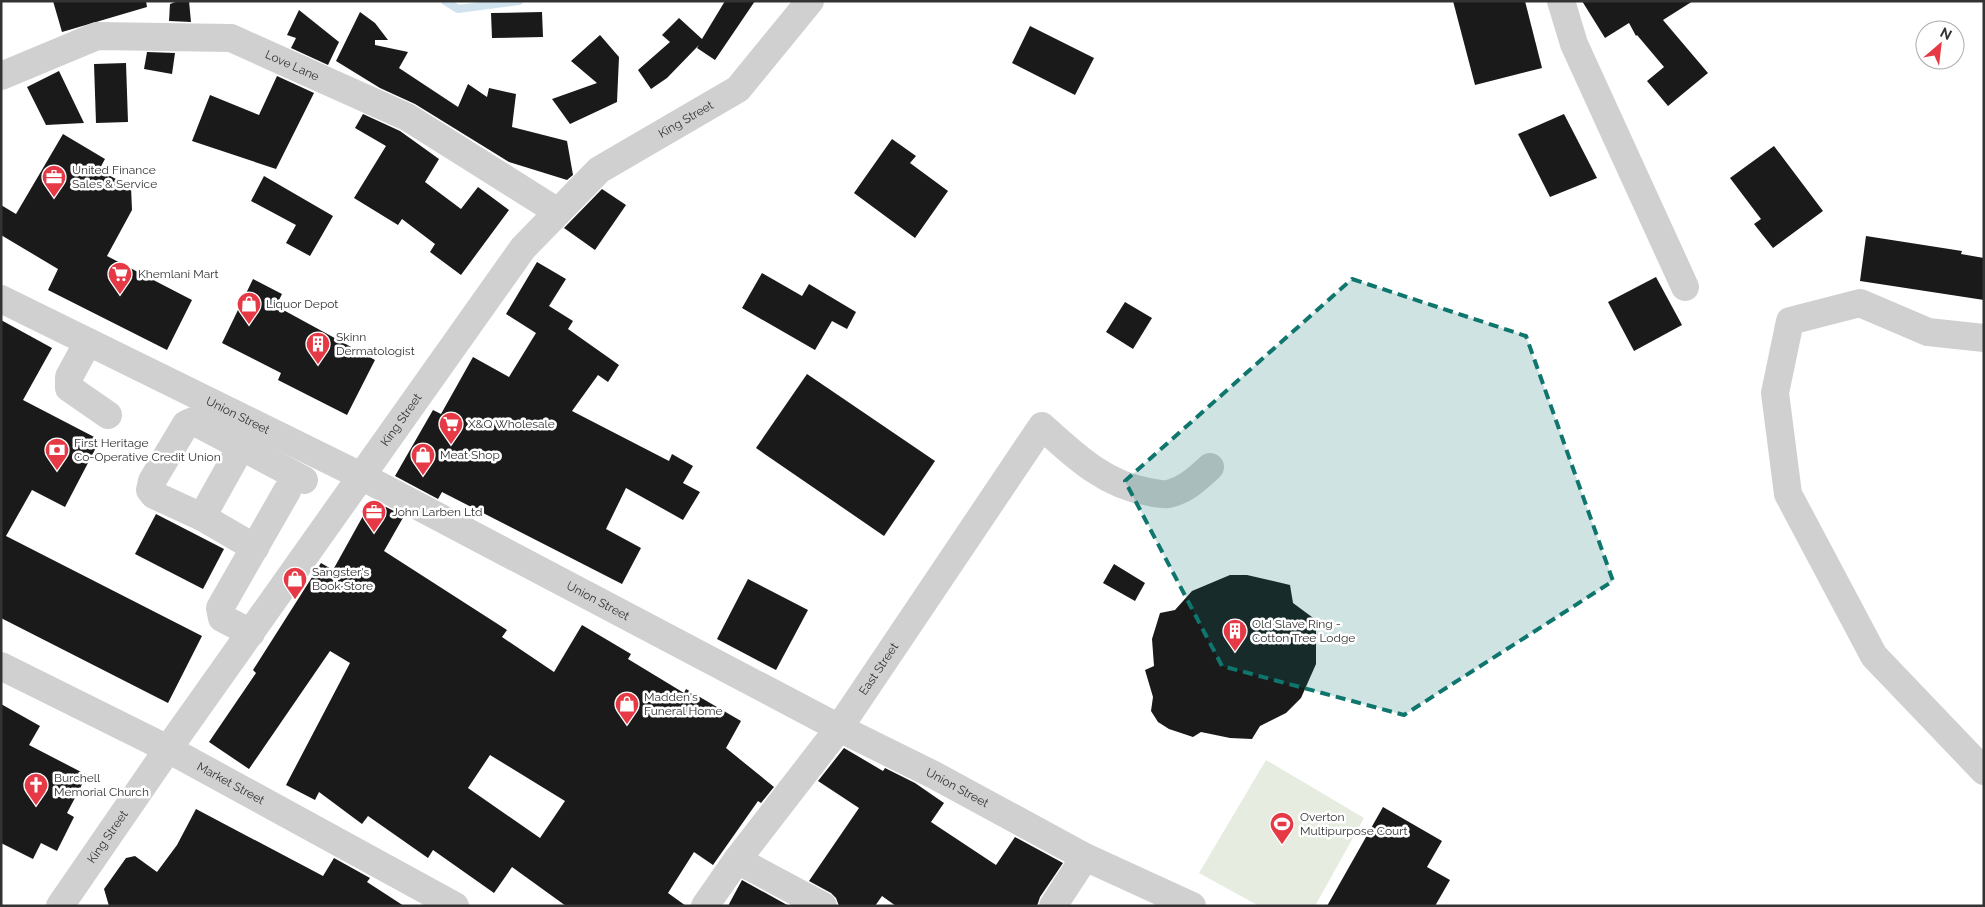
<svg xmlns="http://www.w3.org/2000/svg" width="1985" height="907" font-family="Raleway,sans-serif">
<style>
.green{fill:#e6ecdf}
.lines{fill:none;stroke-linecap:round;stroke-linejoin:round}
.stream{stroke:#cfe2ee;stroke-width:8}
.building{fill:#1a1a1a;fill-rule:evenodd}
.minor{stroke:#d0d0d0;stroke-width:28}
.marked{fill:#0f766e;fill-opacity:0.2;stroke:#0f766e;stroke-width:4;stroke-dasharray:10 6;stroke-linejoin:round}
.labels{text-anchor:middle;stroke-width:5;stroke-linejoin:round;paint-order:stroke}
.street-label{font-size:12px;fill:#333;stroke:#fff}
.poi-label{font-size:12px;fill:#333;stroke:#fff;text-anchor:start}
</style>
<rect width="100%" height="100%" fill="#fff"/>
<path class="green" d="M1266 760 1364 818 1315 906H1259L1199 873Z"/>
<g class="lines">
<path class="stream" d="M445 1 458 9 519 1"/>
</g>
<g class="building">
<path d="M53 1H146L147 7 62 32Z"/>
<path d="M178 1H189L191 22 169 21 170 4Z"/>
<path d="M725 1H755L715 60 697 48 699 45 667 78 651 89 638 70 670 42 662 35 679 18 702 39Z"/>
<path d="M1453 1H1525L1542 68 1475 85Z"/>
<path d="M1582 1H1693L1663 20 1708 73 1668 106 1647 81 1664 67 1637 35 1636 36 1629 23 1605 38Z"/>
<path d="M299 10 339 42 328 65 291 48 296 38 287 35Z"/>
<path d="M360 12 375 23 388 40H375V45L408 52 399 68 458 107 468 84 487 97 489 88 516 94 512 127 567 141 573 175 567 180 509 162 415 104 380 88 336 61Z"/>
<path d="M542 12 543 37 492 38 491 13Z"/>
<path d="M1030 26 1094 58 1075 95 1012 63Z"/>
<path d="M600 35 619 57 617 102 570 124 552 99 597 83 571 61Z"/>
<path d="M147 52 175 53 172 74 144 69Z"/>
<path d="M126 63 128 122 96 123 94 64Z"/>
<path d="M59 71 84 123 46 125 27 87Z"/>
<path d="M277 76 314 93 276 169 192 141 210 95 259 115Z"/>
<path d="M363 114 400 131 439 159 425 182 461 209 478 187 509 210 461 275 430 252 435 244 402 219 398 225 354 198 386 146 355 128Z"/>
<path d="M1564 114 1597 178 1550 197 1518 134Z"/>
<path d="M63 134 105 159 99 170 131 187 132 210 107 256 192 300 167 350 48 290 58 269 1 235V205L16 214Z"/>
<path d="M892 139 916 156 910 163 948 191 915 238 854 193Z"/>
<path d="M1774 146 1823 211 1773 248 1754 224 1761 219 1730 178Z"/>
<path d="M264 176 333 216 310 256 286 243 296 225 251 201Z"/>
<path d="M602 189 626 205 595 250 564 228Z"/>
<path d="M1866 236 1962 251 1961 254 1984 258V300L1860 281Z"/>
<path d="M537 262 566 279 549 306 573 321 568 329 619 365 608 382 598 375 572 411 669 461 672 454 693 466 683 483 700 492 683 520 626 488 606 529 641 548 622 584 442 492 438 499 395 476 433 410 441 414 473 357 509 377 536 333 506 314Z"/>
<path d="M762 273 802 296 809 284 856 312 847 329 832 321 815 350 742 308Z"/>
<path d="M1656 277 1682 325 1634 351 1608 302Z"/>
<path d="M253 279 282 294 276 306 375 360 347 415 278 380 281 373 222 343Z"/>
<path d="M1125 302 1152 318 1133 349 1106 332Z"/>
<path d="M1 320 52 348 23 400 100 440 65 507 32 490 6 536 202 636 168 703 1 618Z"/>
<path d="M807 374 935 461 884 536 756 448Z"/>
<path d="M380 504 404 516 384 551 507 630 502 637 554 672 582 625 631 654 628 659 684 693 686 689 741 721 726 748 774 787 761 803 758 801 713 865 694 852 668 893 686 906H566L512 867 494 893 433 850 428 858 368 816 362 824 319 792 315 800 286 785 350 663 330 651 249 769 209 742 256 673 253 670 321 563 333 570 368 507 375 511ZM490 755 565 801 540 838 468 788Z"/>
<path d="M156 514 224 549 203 589 135 554Z"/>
<path d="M1114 564 1145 583 1135 601 1103 583Z"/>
<path d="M1230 575H1247L1290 585 1293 603 1316 620V664L1301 698 1286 713 1260 726 1252 739 1230 738 1201 732 1193 737 1169 729 1158 722 1151 711 1153 697 1145 670 1154 666 1152 639 1160 613 1175 610 1192 591Z"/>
<path d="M748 579 808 610 776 670 717 639Z"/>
<path d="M1 704 40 726 29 745 87 775 67 813 74 817 57 851 41 843 33 859 1 843Z"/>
<path d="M844 748 883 771 885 768 915 783 944 803 931 822 996 865 1015 837 1063 863 1040 897 1037 906H896L882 896 875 906H839L836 898 831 893 809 881 859 808 818 781Z"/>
<path d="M1383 807 1442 841 1427 867 1450 880 1435 906H1327Z"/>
<path d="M196 809 323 876 334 858 370 878 367 882 404 906H109L104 889 126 858 135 856 157 872 177 845Z"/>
<path d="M742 880 789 906H728Z"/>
</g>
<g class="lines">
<g class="minor">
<path d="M1561 1 1574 44 1685 287"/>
<path id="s1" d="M1 76 97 36 231 38 407 117 558 212"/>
<path id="s2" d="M1 299 361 476 839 728 934 775 1085 857 1192 906"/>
<path d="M1984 338 1928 332 1860 303 1790 321 1775 393 1788 494 1874 656 1984 771"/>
<path d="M88 342 69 377V388L108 415"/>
<path d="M202 517 236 456"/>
<path d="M255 548 202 517 154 495 150 490 152 481 186 424 193 421 304 480"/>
<path d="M251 633 222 618 220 608 287 491"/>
<path id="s3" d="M1 666 168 749 455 906"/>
<path d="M737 860 823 906"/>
<path id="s4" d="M60 906 168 749 523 248 599 170 738 89 810 1"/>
<path id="s5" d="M705 906 737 860 839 728 1042 426C1074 455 1105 485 1149 492 1155 493 1163 495 1168 494 1186 490 1198 478 1210 467"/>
<path d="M1053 906 1085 857"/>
</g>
</g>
<path class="marked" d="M1352 279 1526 336 1613 581 1404 715 1222 666 1125 481Z"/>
<defs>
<symbol id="office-pin" viewBox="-11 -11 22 30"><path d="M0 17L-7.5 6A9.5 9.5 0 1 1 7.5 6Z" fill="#e63946" stroke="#fff"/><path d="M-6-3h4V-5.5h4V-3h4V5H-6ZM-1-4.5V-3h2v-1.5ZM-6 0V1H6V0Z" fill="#fff"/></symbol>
<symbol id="supermarket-pin" viewBox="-11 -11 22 30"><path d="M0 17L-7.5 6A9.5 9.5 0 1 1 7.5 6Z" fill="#e63946" stroke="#fff"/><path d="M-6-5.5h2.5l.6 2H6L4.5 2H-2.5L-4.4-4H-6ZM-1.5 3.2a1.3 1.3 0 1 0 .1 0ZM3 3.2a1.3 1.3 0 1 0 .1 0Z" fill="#fff"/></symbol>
<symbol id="shop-pin" viewBox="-11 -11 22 30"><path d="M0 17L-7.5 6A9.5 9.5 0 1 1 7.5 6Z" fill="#e63946" stroke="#fff"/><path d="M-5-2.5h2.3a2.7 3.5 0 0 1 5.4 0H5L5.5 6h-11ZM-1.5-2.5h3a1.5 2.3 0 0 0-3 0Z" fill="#fff"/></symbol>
<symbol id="building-pin" viewBox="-11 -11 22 30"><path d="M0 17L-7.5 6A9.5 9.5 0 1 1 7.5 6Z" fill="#e63946" stroke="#fff"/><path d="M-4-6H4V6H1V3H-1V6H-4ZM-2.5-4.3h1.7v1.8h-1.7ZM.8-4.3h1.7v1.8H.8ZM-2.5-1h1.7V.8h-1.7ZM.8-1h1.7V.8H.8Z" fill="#fff"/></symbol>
<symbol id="bank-pin" viewBox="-11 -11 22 30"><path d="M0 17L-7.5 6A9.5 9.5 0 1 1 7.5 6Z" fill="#e63946" stroke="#fff"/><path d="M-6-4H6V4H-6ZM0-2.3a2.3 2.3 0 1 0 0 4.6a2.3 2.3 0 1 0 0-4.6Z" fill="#fff"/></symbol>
<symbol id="church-pin" viewBox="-11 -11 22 30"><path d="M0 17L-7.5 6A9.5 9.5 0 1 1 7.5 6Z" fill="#e63946" stroke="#fff"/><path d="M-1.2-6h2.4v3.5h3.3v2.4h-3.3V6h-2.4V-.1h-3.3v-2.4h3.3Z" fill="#fff"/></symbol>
<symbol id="stadium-pin" viewBox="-11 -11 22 30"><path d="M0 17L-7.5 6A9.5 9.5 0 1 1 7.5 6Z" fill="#e63946" stroke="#fff"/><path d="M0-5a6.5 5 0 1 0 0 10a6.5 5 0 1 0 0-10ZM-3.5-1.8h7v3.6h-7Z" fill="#fff"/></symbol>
</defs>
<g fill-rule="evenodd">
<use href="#office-pin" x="40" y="163" width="28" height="38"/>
<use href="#supermarket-pin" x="106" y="260" width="28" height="38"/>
<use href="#shop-pin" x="235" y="290" width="28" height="38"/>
<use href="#building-pin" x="304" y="330" width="28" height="38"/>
<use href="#supermarket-pin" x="437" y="410" width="28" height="38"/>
<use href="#bank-pin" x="43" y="436" width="28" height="38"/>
<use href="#shop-pin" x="409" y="441" width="28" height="38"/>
<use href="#office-pin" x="360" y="498" width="28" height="38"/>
<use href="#shop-pin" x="281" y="565" width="28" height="38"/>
<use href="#building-pin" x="1221" y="617" width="28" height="38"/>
<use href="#shop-pin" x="613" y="690" width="28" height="38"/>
<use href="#church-pin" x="22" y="771" width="28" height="38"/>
<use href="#stadium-pin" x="1268" y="810" width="28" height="38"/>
</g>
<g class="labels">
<g class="street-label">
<text dy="4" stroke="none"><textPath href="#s1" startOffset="305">Love Lane</textPath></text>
<text dy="4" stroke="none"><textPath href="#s4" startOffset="1014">King Street</textPath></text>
<text dy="4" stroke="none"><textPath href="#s2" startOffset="264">Union Street</textPath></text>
<text dy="4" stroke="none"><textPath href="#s4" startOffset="594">King Street</textPath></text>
<text dy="4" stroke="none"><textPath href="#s2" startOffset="669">Union Street</textPath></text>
<text dy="4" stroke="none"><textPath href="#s5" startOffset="294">East Street</textPath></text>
<text dy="4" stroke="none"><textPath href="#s3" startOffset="258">Market Street</textPath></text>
<text dy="4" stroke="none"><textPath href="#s2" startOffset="1074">Union Street</textPath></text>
<text dy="4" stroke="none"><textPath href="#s4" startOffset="84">King Street</textPath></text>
</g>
<g class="poi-label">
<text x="72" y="174">United Finance<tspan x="72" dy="14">Sales &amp; Service</tspan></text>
<text x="138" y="278">Khemlani Mart</text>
<text x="266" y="308">Liquor Depot</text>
<text x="336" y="341">Skinn<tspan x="336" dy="14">Dermatologist</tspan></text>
<text x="468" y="428">X&amp;Q Wholesale</text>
<text x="74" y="447">First Heritage<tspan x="74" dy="14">Co-Operative Credit Union</tspan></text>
<text x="440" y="459">Meat Shop</text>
<text x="392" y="516">John Larben Ltd</text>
<text x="312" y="576">Sangster's<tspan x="312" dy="14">Book Store</tspan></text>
<text x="1252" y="628">Old Slave Ring -<tspan x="1252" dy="14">Cotton Tree Lodge</tspan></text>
<text x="644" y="701">Madden's<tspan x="644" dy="14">Funeral Home</tspan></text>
<text x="54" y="782">Burchell<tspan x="54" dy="14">Memorial Church</tspan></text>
<text x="1300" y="821">Overton<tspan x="1300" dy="14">Multipurpose Court</tspan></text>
</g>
</g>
<rect width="1985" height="907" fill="none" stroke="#333333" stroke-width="5"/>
<g transform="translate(1940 45) rotate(28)"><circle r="24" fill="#ffffff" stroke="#adadad"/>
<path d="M0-4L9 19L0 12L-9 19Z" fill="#e63946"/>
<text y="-8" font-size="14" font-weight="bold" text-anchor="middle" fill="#333333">N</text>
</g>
</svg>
